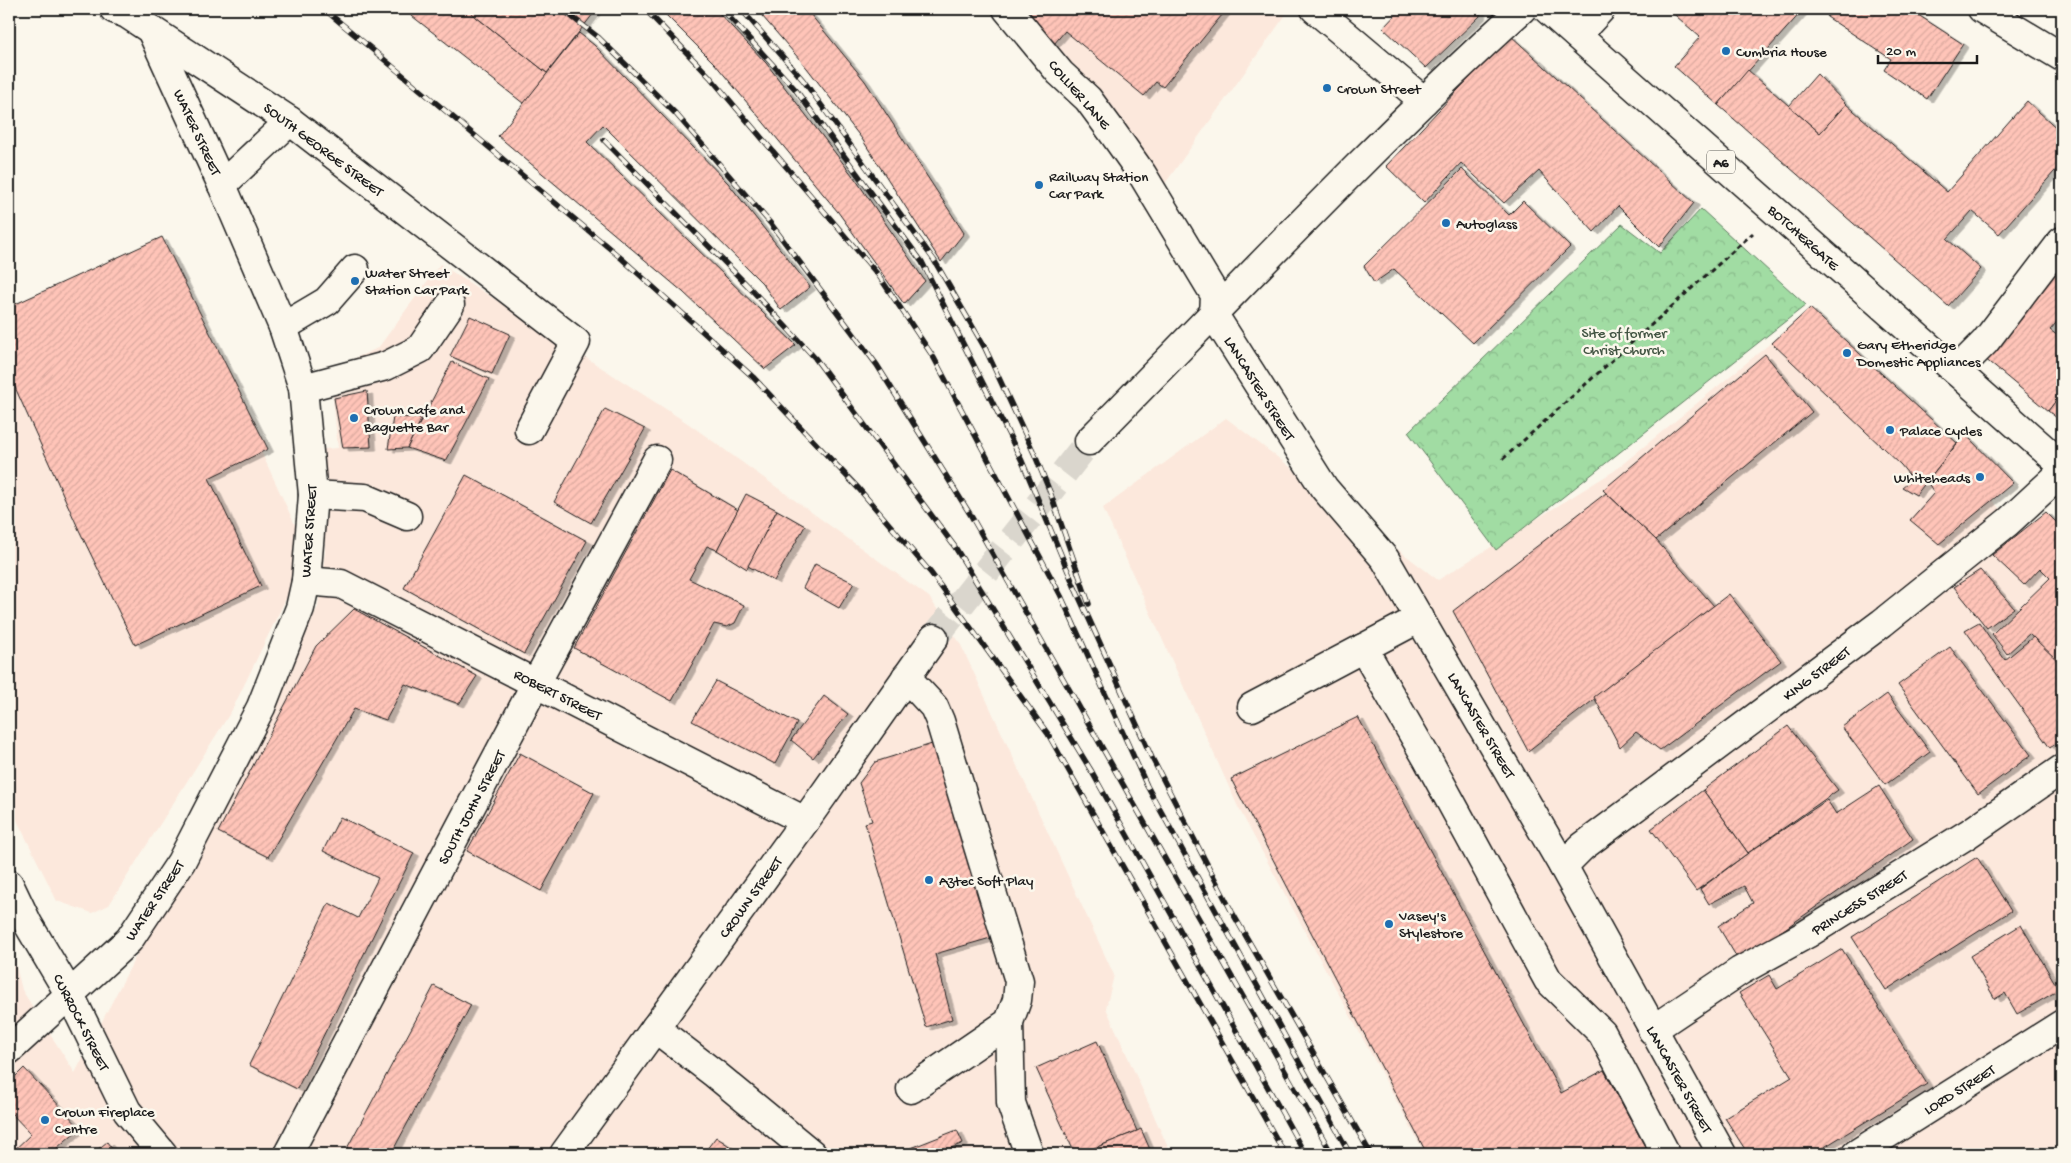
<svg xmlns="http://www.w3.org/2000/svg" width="2071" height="1163" font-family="'Gochi Hand',sans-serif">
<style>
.built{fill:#fce8dc}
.forest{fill:url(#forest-crowns);stroke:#5e7c60}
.building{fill:url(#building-hatch);stroke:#1c1c1c;filter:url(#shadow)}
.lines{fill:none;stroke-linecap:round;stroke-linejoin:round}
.minor-tunnel{stroke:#dad6cd;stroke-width:28;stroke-dasharray:28 14;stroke-linecap:butt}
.minor-casing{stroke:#1c1c1c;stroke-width:31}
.major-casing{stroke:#1c1c1c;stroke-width:31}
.path{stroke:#1c1c1c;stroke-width:3;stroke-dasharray:5 4;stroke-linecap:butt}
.minor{stroke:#fbf7ec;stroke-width:28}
.major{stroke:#fbf7ec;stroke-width:28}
.rail-casing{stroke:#1c1c1c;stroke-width:5.5}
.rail{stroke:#fbf7ec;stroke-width:4;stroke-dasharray:11;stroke-linecap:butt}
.poi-dot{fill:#1f6fb2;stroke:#fbf7ec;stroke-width:2}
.labels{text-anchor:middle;stroke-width:5;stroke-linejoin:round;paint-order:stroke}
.shield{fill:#fbf7ec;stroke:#5f5e5a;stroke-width:1}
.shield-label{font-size:14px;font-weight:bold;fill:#1c1c1c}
.poi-label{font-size:15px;fill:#1c1c1c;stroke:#fbf7ec;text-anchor:start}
.street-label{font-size:15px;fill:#1c1c1c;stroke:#fbf7ec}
.park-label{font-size:15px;fill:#445644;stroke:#fbf7ec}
</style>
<defs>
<pattern id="forest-crowns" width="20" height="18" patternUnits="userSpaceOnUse" patternTransform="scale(1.25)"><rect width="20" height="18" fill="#a1dca3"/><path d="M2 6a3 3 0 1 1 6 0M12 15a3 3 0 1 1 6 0" fill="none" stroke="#8abc8c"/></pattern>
<pattern id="building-hatch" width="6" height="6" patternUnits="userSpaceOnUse" patternTransform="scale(1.25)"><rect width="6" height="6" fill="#ffc4b8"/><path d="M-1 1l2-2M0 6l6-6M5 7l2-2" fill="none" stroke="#daa89e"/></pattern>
<filter id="shadow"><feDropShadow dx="5.5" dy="3" stdDeviation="0" flood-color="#0004"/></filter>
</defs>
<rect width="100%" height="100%" fill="#fbf7ec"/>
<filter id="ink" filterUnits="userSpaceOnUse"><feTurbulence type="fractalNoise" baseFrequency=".02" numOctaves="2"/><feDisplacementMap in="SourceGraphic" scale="10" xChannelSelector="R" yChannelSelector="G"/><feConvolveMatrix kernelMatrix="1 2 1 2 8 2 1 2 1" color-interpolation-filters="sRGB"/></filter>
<g filter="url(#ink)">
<g class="built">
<path d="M1006 9H1290L1159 192Z"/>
<path d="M162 237 308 553 232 710 109 905 92 913 57 901 9 804V307Z"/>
<path d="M440 264 689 424 929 597 960 643 1114 975 1106 1008 1171 1154H9V938L22 990 75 1073 318 607 325 553 324 449 338 448 330 369 378 348Z"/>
<path d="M1800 319 1931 454 1990 498 2062 576V1154H1425L1238 807 1103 508 1226 418 1438 580 1614 471Z"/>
</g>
<path class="forest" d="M1701 209 1806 305 1496 550 1408 432 1622 224 1660 253Z"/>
<g class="building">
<path d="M403 9H466L580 99 556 129Z"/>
<path d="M466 9H597L547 73Z"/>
<path d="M660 9H715L766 63 856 180 925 281 904 304 838 212 715 64Z"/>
<path d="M756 9H806L865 81 964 233 941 262 862 139 807 68Z"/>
<path d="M1032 9H1227L1163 87 1156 82 1144 96 1065 31 1054 44 1024 20Z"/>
<path d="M1401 9H1480V16L1426 68 1383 28Z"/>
<path d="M1668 9H1801L1803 10 1718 105 1674 66 1700 37Z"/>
<path d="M1833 9H1909L1963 44 1927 99 1884 70 1891 59 1827 17Z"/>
<path d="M579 33 594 45 728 183 810 287 781 310 762 283 603 125 587 142 796 345 765 369 683 292 498 136Z"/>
<path d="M1510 35 1694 203 1659 247 1618 206 1594 232 1539 171 1504 203 1461 163 1424 203 1386 166Z"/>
<path d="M1748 70 1820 133 1846 104 1947 192 2027 101 2062 133V163L1999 234 1972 211 1947 239 1981 269 1948 306 1718 105Z"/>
<path d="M1817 74 1846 104 1820 133 1789 106Z"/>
<path d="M1462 169 1509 215 1523 201 1570 247 1473 343 1394 269 1374 283 1364 266Z"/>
<path d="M162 237 268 449 209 478 261 586 135 645 79 530 9 374V307Z"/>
<path d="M2062 261V316L2050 330 2062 339V393L2048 411 1984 358Z"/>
<path d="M1810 308 1957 443 1916 495 1902 487 1912 479 1901 465 1772 343Z"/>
<path d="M470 316 510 334 492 374 450 356Z"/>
<path d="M1765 354 1812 412 1656 540 1603 490Z"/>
<path d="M452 362 489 379 446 461 407 448Z"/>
<path d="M367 391 371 447 343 448 334 398Z"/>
<path d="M2062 393V422L2048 411Z"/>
<path d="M605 409 645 429 591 523 554 502Z"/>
<path d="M393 417 422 418 407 448 388 449Z"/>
<path d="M1965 434 2013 483 1939 544 1910 520 1934 493 1927 481Z"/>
<path d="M670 470 738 510 717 550 707 546 689 579 744 605 735 623 727 627 714 624 672 701 574 648Z"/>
<path d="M466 475 587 541 524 654 404 588Z"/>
<path d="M1606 493 1656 540 1714 606 1528 751 1453 611Z"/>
<path d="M746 494 777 510 747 569 717 550Z"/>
<path d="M777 510 805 526 774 581 748 566Z"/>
<path d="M2046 512 2062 528V665L2029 634 2007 654 1992 634 2050 578 2040 568 2024 585 1992 555Z"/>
<path d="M815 564 854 583 839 608 803 588Z"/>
<path d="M1980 570 2014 608 1987 628 1954 587Z"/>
<path d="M1729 594 1781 661 1660 750 1636 732 1620 747 1594 697Z"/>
<path d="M354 609 477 676 459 704 405 684 386 720 354 709 268 857 218 832 316 646Z"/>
<path d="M1979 622 2005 660 2033 637 2062 665V739L2050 748 1965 630Z"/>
<path d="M1950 647 2031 755 1978 794 1898 685Z"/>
<path d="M716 681 797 723 775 764 692 721Z"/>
<path d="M1887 694 1930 752 1885 785 1842 727Z"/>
<path d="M824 696 848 714 813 758 791 740Z"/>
<path d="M1358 717 1561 1093 1604 1070 1649 1154H1427L1231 779Z"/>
<path d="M1788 726 1838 790 1748 853 1703 790Z"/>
<path d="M932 744 994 937 935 954 952 1019 926 1027 865 823 872 821 859 783 875 762Z"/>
<path d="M520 753 594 793 541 891 467 851Z"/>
<path d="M1879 786 1913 839 1739 961 1718 926 1753 903 1744 886 1709 904 1700 889 1748 853 1827 800 1836 814Z"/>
<path d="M1703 790 1748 853 1696 891 1651 829Z"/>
<path d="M340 817 414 853 297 1089 249 1065 329 903 358 918 378 878 323 851Z"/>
<path d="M1977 857 2011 911 1886 990 1852 937Z"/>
<path d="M2021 925 2059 990 2017 1014 2005 993 1995 999 1970 956Z"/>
<path d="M1842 949 1927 1084 1813 1154H1748L1725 1118 1792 1077 1739 993 1769 975 1777 989Z"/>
<path d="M434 986 471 1005 391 1154H344Z"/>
<path d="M1097 1041 1137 1131 1080 1154H1075L1036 1068Z"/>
<path d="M24 1068 80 1128 50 1154H10L31 1134 9 1111V1083Z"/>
<path d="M1141 1129 1152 1154H1080L1137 1131Z"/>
<path d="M957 1130 963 1143 937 1154H902L901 1152Z"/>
<path d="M716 1137 741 1154H703Z"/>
<path d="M107 1142 116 1154H92Z"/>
</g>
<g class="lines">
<path class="minor-tunnel" d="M934 638 1089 441"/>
<defs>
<g id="minor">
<path d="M114 9 127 14 290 121 576 342 529 430"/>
<path d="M1007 9 1060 73 1088 99 1113 133 1142 174 1215 295 1214 315"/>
<path d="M1315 9 1424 101"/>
<path d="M1982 9 2062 57"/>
<path d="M1577 35 1601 9"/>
<path d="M222 185 290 121"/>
<path d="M1214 315 1324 488 1385 559 1563 866 1722 1154"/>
<path d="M283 327 327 301 355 269"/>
<path d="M1956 371 1985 342 2062 241"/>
<path d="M303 388 386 366 420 349 450 305"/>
<path d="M1089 441C1232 296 1371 146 1522 9"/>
<path d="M313 495 365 498 407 516"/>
<path d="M306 581 341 584 805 821"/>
<path d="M1363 648 1428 760 1548 980 1602 1033 1666 1154"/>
<path d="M906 677 934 707 940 721 1019 981 1017 1000 1009 1022 911 1089"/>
<path d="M1252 707 1420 618"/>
<path d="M1563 866 1582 847 1882 623 2008 522 2062 472"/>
<path d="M9 884 28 924 70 995 127 1111 163 1154"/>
<path d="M1009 1022 1011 1103 1029 1154"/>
<path d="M655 1028 715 1074 812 1154"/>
<path d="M1652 1030 1740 971 1807 934 1968 834 2062 769"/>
<path d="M9 1050 129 940 181 862 261 707 300 608 306 581 313 495 303 388 283 327 222 185 151 30"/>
<path d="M288 1154 536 683 657 460"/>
<path d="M564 1154 805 821 934 638"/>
<path d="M1856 1154 2062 1024"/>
</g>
<path id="major" d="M1547 9 2062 465"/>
</defs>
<use href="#minor" class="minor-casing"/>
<use href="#major" class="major-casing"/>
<path class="path" d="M1503 459 1753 233"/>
<use href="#minor" class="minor"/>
<use href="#major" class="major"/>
<defs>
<g id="rail">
<path d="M324 9 621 258 753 377 859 489 931 573 1048 734 1285 1154"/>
<path d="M562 9 599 38 676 114 771 224 877 365 970 514 1332 1154"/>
<path d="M645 9 710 77 879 276 934 358 1061 596 1147 786 1350 1154"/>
<path d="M722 9 795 89 922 262 1022 461 1075 588 1152 758 1232 912 1371 1154"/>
<path d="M741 9 803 80 934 260 985 348 1034 453 1050 492 1089 604"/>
<path d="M604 140 749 287 815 358 955 547 1092 772 1305 1154"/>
</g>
</defs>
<use href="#rail" class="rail-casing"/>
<use href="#rail" class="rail"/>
</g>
</g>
<g class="poi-dot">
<circle cx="1726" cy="51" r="5"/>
<circle cx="1327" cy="88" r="5"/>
<circle cx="1039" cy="185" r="5"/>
<circle cx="1446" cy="223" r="5"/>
<circle cx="355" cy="281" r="5"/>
<circle cx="1847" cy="353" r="5"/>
<circle cx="354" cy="418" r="5"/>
<circle cx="1890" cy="430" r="5"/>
<circle cx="1980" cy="477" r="5"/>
<circle cx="929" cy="880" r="5"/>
<circle cx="1389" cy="924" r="5"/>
<circle cx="45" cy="1120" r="5"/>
</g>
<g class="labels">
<rect class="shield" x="1707" y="150.5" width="28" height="23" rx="4"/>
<g class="shield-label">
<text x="1721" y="167">A6</text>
</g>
<g class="poi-label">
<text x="1736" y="56">Cumbria House</text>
<text x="1337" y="93">Crown Street</text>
<text x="1049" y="181">Railway Station<tspan x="1049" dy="17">Car Park</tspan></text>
<text x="1456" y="228">Autoglass</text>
<text x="365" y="277">Water Street<tspan x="365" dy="17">Station Car Park</tspan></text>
<text x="1857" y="349">Gary Etheridge<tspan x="1857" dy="17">Domestic Appliances</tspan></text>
<text x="364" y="414">Crown Cafe and<tspan x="364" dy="17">Baguette Bar</tspan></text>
<text x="1900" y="435">Palace Cycles</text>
<text x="1970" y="482" text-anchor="end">Whiteheads</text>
<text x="939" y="885">Aztec Soft Play</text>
<text x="1399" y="920">Vasey's<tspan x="1399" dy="17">Stylestore</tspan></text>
<text x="55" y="1116">Crown Fireplace<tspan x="55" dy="17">Centre</tspan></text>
</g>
<g class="street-label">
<text transform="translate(1080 94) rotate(49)" y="5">COLLIER LANE</text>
<text transform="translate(198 132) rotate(65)" y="5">WATER STREET</text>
<text transform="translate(324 149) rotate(37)" y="5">SOUTH GEORGE STREET</text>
<text transform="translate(1804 237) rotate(42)" y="5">BOTCHERGATE</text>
<text transform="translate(1260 388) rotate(58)" y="5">LANCASTER STREET</text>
<text transform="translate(308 531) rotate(-86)" y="5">WATER STREET</text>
<text transform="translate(1816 673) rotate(-37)" y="5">KING STREET</text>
<text transform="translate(558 694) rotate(27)" y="5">ROBERT STREET</text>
<text transform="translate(1482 725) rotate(60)" y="5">LANCASTER STREET</text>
<text transform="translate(471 807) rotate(-62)" y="5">SOUTH JOHN STREET</text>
<text transform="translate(750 897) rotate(-54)" y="5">CROWN STREET</text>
<text transform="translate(154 900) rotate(-56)" y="5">WATER STREET</text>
<text transform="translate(1859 902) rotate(-32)" y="5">PRINCESS STREET</text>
<text transform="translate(82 1022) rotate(63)" y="5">CURROCK STREET</text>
<text transform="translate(1680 1079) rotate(61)" y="5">LANCASTER STREET</text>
<text transform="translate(1959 1089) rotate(-32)" y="5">LORD STREET</text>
</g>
<g class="park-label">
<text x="1624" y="337">Site of former<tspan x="1624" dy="17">Christ Church</tspan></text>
</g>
</g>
<rect width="2071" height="1163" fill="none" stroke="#fbf7ec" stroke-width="30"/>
<rect x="15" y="15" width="2041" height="1133" fill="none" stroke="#1c1c1c" stroke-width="2" filter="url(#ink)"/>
<path d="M1878 55v8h99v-8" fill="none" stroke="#1c1c1c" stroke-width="2.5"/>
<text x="1886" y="55" font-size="15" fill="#1c1c1c" stroke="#fbf7ec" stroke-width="4" paint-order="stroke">20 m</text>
</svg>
